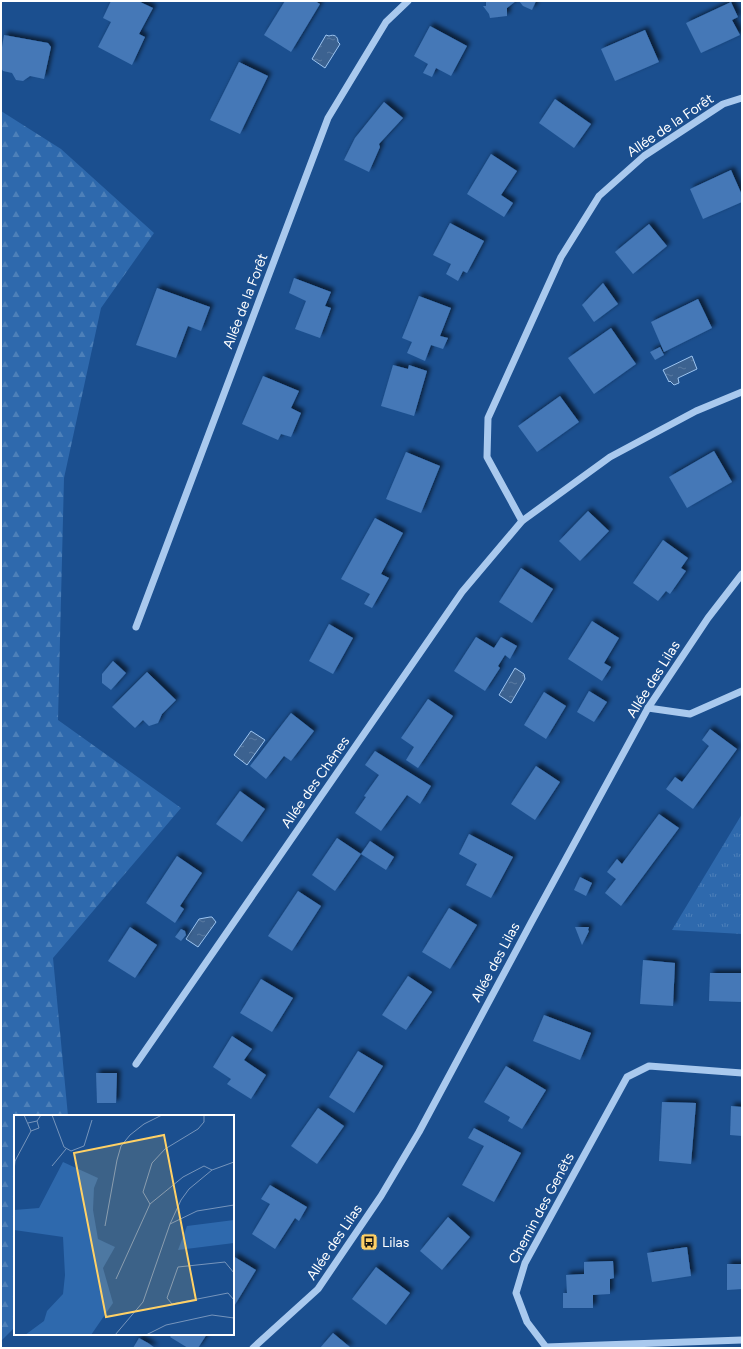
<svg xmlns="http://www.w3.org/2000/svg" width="743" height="1349" font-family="Figtree,sans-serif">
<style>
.grass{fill:url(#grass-tufts)}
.forest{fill:url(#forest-firs)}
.water{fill:url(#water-ripples);stroke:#9cc4f0}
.building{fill:#4478b7;filter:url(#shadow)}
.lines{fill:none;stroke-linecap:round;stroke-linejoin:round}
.minor{stroke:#a9c9ee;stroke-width:7}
.labels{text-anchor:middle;stroke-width:3.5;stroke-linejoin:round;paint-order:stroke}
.street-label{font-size:14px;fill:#fff;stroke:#1b4f8f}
.poi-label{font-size:14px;fill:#fff;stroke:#1b4f8f;text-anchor:start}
.inset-road{fill:none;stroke:#7695bc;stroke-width:1}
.view{fill:#ffd166;fill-opacity:0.15;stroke:#ffd166;stroke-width:2}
.inset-edge{fill:none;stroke:#fff;stroke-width:2}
</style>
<defs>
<pattern id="grass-tufts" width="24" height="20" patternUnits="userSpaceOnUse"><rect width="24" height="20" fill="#2e69ad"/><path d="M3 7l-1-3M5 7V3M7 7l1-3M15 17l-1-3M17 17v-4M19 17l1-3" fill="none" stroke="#4d80b9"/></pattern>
<pattern id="forest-firs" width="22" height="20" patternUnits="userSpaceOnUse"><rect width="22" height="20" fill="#2e69ad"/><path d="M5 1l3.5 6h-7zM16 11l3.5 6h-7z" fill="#4d80b9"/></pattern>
<pattern id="water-ripples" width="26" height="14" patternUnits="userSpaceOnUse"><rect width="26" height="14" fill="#3c6290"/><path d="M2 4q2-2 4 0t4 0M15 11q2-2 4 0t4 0" fill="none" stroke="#597aa1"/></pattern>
<filter id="shadow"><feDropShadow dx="3.5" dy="-3.5" stdDeviation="2" flood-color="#0009"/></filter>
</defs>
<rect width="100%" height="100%" fill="#1b4f8f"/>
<path class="grass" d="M742 814V934L672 930Z"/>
<path class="forest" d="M1 111 61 149 154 233 101 308 64 478 58 720 181 808 53 958 68 1116H15V1327L1 1341Z"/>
<g class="water">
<path d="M326 35 329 36C334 34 338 36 338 42L340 44 325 68 312 59Z"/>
<path d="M692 356 697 369 678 378 679 383 674 385 670 381 669 382 663 370Z"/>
<path d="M515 668 524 674 525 679 511 703 499 695Z"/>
<path d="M251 731 265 740 247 765 234 755Z"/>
<path d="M210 917H212L216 922 198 947 186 939 199 919Z"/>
</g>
<g class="building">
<path d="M111 1H138L153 8 139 34 145 37 132 65 98 47 111 22 103 18Z"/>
<path d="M285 1H315L320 4 291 52 264 35Z"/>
<path d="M486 1H516L507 8V16L490 18 489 14 483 6H486Z"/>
<path d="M519 1H536L532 10 523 6Z"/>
<path d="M731 2 738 17 732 20 740 35 701 53 686 23Z"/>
<path d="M430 26 467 46 451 76 436 68 432 77 423 73 428 64 414 56Z"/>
<path d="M645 30 659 62 615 81 601 49Z"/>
<path d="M4 35 48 43 51 47 44 79 30 76 23 81 16 80 12 73 3 71 1 68V53Z"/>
<path d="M239 62 268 76 240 134 210 120Z"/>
<path d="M555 99 591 124 574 148 539 123Z"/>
<path d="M384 102 403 118 379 144 380 147 369 172 344 160 355 138Z"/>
<path d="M491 154 517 171 501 195 513 203 504 217 467 194Z"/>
<path d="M731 170 742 195V202L703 219 690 189Z"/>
<path d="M450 223 484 241 467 273 463 271 458 281 446 274 451 264 433 255Z"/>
<path d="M649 224 667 246 633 274 615 252Z"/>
<path d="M294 278 331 292 325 306 331 308 320 338 295 329 306 301 289 293Z"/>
<path d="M603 283 618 304 594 322 582 305Z"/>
<path d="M157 288 210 307 201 331 188 326 176 358 136 345Z"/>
<path d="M419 296 451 308 440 336 448 338 443 349 431 345 425 361 407 353 412 342 402 338Z"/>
<path d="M698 299 712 328 664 352 651 322Z"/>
<path d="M611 328 636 364 594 394 568 358Z"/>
<path d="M660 347 664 355 655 360 650 352Z"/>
<path d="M393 365 408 369 409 365 427 371 414 416 381 406Z"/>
<path d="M263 376 299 391 291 408 301 413 291 437 281 434 278 440 242 424Z"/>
<path d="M560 396 579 422 537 452 518 426Z"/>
<path d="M714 451 732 482 687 508 669 477Z"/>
<path d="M406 452 440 466 421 513 386 499Z"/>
<path d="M588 511 609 531 580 561 559 541Z"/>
<path d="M375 518 403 533 381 574 389 578 372 608 364 604 370 594 341 579Z"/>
<path d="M663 540 688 558 681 568 686 571 670 594 666 591 658 601 633 583Z"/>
<path d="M521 568 553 589 532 623 499 602Z"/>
<path d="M592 621 619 638 604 663 611 667 602 681 568 659Z"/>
<path d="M329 624 353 638 333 674 309 661Z"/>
<path d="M476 637 494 648 501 637 517 646 510 659 505 655 498 666 500 668 485 691 454 671Z"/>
<path d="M113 661 126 673 111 690 102 683V674Z"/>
<path d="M147 672 176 700 162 714 158 723 149 726 143 720 135 728 112 707Z"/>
<path d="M589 691 607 702 594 722 577 712Z"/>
<path d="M544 692 566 706 546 739 524 725Z"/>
<path d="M428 699 453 716 418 768 406 760 414 747 401 738Z"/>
<path d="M291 713 314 731 291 761 284 756 266 779 250 766Z"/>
<path d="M710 729 737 749 693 809 666 789 675 777 682 782 709 746 702 740Z"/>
<path d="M375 751 431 786 420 804 407 795 381 831 355 813 366 797 364 796 379 775 365 765Z"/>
<path d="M536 766 560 782 535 820 511 804Z"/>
<path d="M240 791 265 809 242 842 216 824Z"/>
<path d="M659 814 679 828 621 906 605 893 616 879 607 872 617 859 622 864Z"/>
<path d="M469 834 513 857 491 898 466 885 477 864 459 854Z"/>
<path d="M337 838 361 854 335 891 312 875Z"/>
<path d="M370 841 394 857 386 870 361 854Z"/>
<path d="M177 856 202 873 180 906 184 909 175 923 146 903Z"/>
<path d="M580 877 592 883 586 896 574 890Z"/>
<path d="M298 891 321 906 292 951 268 936Z"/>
<path d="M449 908 477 925 450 969 422 952Z"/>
<path d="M130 927 157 945 135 978 108 961Z"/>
<path d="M575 927H589L588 930 589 931 582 945Z"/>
<path d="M181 929 185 931 186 935 181 941 175 937Z"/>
<path d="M643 960 675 963 673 1006 640 1004Z"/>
<path d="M710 973H742V1002L709 1001Z"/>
<path d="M408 976 432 992 406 1030 382 1015Z"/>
<path d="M261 979 293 998 272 1032 240 1013Z"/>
<path d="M544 1015 591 1033 580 1060 533 1041Z"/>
<path d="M232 1036 252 1049 244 1060 266 1075 251 1099 227 1084 231 1079 213 1067Z"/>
<path d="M358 1051 383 1066 354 1113 329 1097Z"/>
<path d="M506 1066 546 1090 522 1129 508 1121 510 1117 484 1102Z"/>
<path d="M96 1073H117L116 1103H97Z"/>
<path d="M662 1102 696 1103 691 1164 659 1161Z"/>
<path d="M731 1106 742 1107V1136L730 1135Z"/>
<path d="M318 1108 344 1126 317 1164 291 1146Z"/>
<path d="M474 1128 521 1153 494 1202 462 1185 484 1146 468 1138Z"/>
<path d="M270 1185 307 1207 299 1221 295 1218 275 1249 252 1234 270 1204 261 1199Z"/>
<path d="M448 1217 470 1237 442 1270 420 1251Z"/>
<path d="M687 1247 691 1276 652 1282 647 1253Z"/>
<path d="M233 1256 256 1270 233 1308Z"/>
<path d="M613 1261 614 1278 610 1279V1294L593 1295V1308H563V1293H567L566 1275 584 1274V1262Z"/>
<path d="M727 1264H742V1289L727 1290Z"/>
<path d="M376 1267 410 1293 386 1325 352 1299Z"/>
<path d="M333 1333 351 1348H320Z"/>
<path d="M172 1334H207L198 1348H188L170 1337Z"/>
<path d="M139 1338 148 1343 155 1348H133Z"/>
</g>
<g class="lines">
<g class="minor">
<path d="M522 521 487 457 488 418 561 257 599 196 644 156 723 104 742 98"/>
<path d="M136 627 328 118 386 22 408 1"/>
<path d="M648 708 690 714 742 691"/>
<path d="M136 1064 462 592 522 521 610 457 696 411 742 392"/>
<path d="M742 1073 649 1066 627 1077 525 1263 516 1293 527 1322 546 1347 742 1340"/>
<path d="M253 1348 318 1289 381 1196 419 1132 532 921 648 708 708 618 742 574"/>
</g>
</g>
<defs>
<symbol id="bus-square" viewBox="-11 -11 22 22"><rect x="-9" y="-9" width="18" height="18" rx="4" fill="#ffd166" stroke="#1b4f8f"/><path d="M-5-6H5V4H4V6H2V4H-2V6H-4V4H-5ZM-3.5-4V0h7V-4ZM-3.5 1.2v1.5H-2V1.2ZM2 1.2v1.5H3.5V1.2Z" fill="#111"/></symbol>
</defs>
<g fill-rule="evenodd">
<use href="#bus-square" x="359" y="1232" width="20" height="20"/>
</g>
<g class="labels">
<g class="street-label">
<text transform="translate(670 125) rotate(-34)" y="5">Allée de la Forêt</text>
<text transform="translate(245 301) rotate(-69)" y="5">Allée de la Forêt</text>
<text transform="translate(653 679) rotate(-58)" y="5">Allée des Lilas</text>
<text transform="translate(315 782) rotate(-55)" y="5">Allée des Chênes</text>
<text transform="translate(495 962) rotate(-62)" y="5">Allée des Lilas</text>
<text transform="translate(541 1208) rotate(-62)" y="5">Chemin des Genêts</text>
<text transform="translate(334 1242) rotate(-56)" y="5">Allée des Lilas</text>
</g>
<g class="poi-label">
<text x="382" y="1247">Lilas</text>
</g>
</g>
<g transform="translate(14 1115)">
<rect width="220" height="220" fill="#1b4f8f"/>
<path d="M220 105V128L164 135 173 111Z" fill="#2e69ad"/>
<path d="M49 47 84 63 80 73 79 95 84 124 101 132 89 153 99 188 77 220H11L30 206 33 196 49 179 51 160 49 122 0 115V95L25 93Z" fill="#2e69ad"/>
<path class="inset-road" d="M10 0 17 16M38 0 50 32 57 36 70 31 78 5M14 8 23 6 27 0M17 16 25 13 23 6M38 51 52 34M0 56 1 46 17 16M136 89 129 77 138 48 151 34 184 14 190 7V0M156 109 183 96 220 90M91 111 103 45 107 31 116 20 130 9 148 0M220 158 211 147 164 152 153 183 158 189 214 178 220 185M102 164 136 89 169 62 190 51 198 55M101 220 129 187 156 109 167 85 175 74 198 55 220 47M132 220 152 210 198 200 220 203"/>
<path class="view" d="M150 20 182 185 92 202 60 38Z"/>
<rect width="220" height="220" class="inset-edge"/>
</g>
<rect width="743" height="1349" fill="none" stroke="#ffffff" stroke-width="4"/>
</svg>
